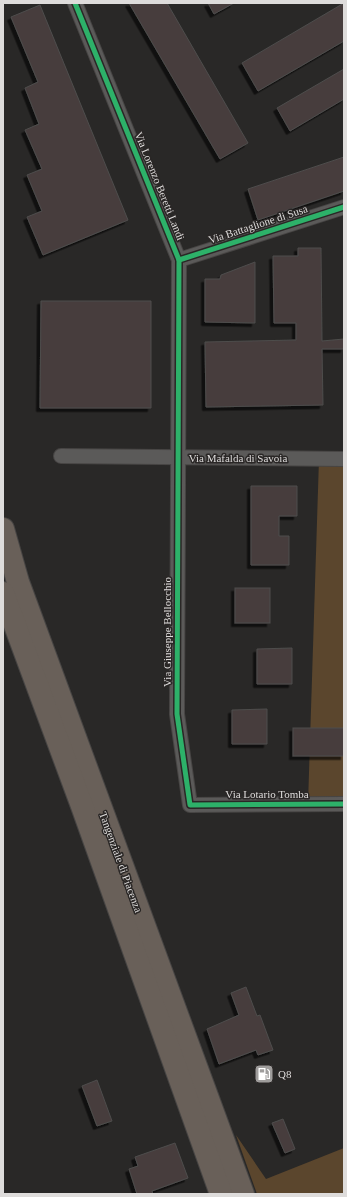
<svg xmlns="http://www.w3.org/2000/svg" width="347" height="1197" font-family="'Times New Roman',serif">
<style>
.green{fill:#5b462d}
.building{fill:#463d3e;stroke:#4e4d4c;filter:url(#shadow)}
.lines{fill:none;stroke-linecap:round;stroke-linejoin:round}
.minor-casing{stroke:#474544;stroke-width:16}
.trunk-casing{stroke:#474544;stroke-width:24}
.minor{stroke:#5b5a59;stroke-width:14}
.trunk{stroke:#696059;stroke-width:22}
.cycleway-casing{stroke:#2a2726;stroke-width:8}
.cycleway{stroke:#2db169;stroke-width:5}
.labels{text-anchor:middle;stroke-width:3;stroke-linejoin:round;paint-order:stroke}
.street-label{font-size:11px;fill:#dedcdb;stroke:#2a2726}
.poi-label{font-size:11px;fill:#dedcdb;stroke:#2a2726;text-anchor:start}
</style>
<defs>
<filter id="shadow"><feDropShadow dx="-3.5" dy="3.5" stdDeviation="0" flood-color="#0009"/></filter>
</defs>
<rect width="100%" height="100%" fill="#292827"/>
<g class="green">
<path d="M319 459H344V804H308Z"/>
<path d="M236 1135 266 1179 344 1148V1194H257Z"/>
</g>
<g class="building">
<path d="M129 3H167L248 143 220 159Z"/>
<path d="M208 3H234L214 14Z"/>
<path d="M344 3V41L258 91 242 63Z"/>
<path d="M40 5 128 220 43 255 27 217 42 211 27 175 42 169 25 130 39 124 25 88 38 82 11 17Z"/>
<path d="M344 69V99L290 131 277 108Z"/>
<path d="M344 157V191L258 220 248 189Z"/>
<path d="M298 248H321L322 341 344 339V349H322L323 405 206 407 205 342 296 340V323H274L273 256H298Z"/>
<path d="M255 262V323L205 322V279H220L221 275Z"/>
<path d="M41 301H151V408H40Z"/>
<path d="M251 486H297V516H279V536H289V565H251Z"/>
<rect x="235" y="588" width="35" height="35"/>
<path d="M292 648V684H257V649Z"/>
<path d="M267 709V744H232V710Z"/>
<rect x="293" y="728" width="51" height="28"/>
<path d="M246 987 257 1016 260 1015 273 1050 258 1055 256 1050 219 1064 207 1029 239 1015 231 993Z"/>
<path d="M97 1080 112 1121 97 1126 82 1086Z"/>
<path d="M283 1119 295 1149 285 1153 272 1123Z"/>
<path d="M175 1143 188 1178 152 1191 153 1194H137L129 1169 138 1166 135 1157Z"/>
</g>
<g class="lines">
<defs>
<g id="minor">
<path d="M75 3 179 260 177 714 190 805 344 804"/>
<path d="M179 260 344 207"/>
<path d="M61 456 344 459"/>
</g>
<g id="trunk">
<path d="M3 529 18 582 243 1194"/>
<path d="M3 593 82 806 221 1194"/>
</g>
</defs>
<use href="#minor" class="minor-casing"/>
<use href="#trunk" class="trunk-casing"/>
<use href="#minor" class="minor"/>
<use href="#trunk" class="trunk"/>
<defs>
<g id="cycleway">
<path d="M75 3 179 260 177 714 190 805 344 804"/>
<path d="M179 260 344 207"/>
</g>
</defs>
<use href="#cycleway" class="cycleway-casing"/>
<use href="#cycleway" class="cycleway"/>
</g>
<defs>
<symbol id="fuel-square" viewBox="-11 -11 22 22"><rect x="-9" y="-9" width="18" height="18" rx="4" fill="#9f9d9c" stroke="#2a2726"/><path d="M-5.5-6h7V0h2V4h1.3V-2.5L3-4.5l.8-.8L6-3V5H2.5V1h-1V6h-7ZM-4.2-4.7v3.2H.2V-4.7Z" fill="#fff"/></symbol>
</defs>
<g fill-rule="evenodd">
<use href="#fuel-square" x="253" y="1063" width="22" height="22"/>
</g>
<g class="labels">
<g class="street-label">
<text transform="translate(160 186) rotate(68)" y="4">Via Lorenzo Beretti Landi</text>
<text transform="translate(258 224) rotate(-18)" y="4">Via Battaglione di Susa</text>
<text x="238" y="462">Via Mafalda di Savoia</text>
<text transform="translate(167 632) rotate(-90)" y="4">Via Giuseppe Bellocchio</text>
<text x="267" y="798">Via Lotario Tomba</text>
<text transform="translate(121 862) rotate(70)" y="4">Tangenziale di Piacenza</text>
</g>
<g class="poi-label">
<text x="278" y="1078">Q8</text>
</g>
</g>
<rect width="347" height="1197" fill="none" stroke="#dedcdb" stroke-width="8"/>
</svg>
